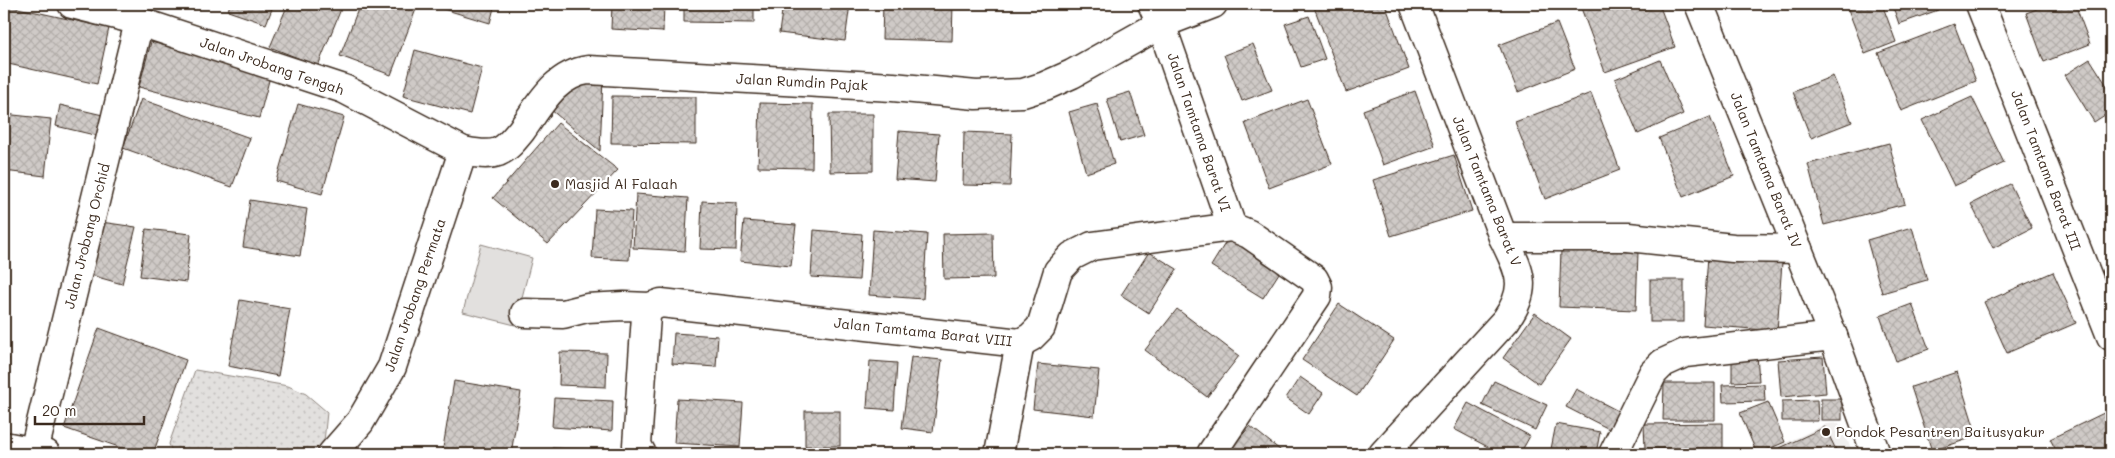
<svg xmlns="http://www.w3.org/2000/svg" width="2115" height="458" font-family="Mali,sans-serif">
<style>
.built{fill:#f1efee}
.grass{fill:url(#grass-dots);stroke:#8e857e}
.pitch{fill:#e2e0de;stroke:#8e857e}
.building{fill:url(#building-cross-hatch);stroke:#3b2a1e}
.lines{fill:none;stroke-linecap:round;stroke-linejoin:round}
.minor-casing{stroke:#3b2a1e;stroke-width:31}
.minor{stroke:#fff;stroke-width:28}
.poi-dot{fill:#3b2a1e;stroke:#fff;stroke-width:2}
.labels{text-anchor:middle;stroke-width:4.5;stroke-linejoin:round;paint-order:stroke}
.street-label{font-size:14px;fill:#3b2a1e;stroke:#fff}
.poi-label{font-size:14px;fill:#3b2a1e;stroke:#fff;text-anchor:start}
</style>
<defs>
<pattern id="grass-dots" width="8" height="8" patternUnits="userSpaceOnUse" patternTransform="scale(1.25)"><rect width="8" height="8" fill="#e2e0de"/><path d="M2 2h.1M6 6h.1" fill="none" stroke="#c3c0be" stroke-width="1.8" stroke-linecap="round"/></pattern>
<pattern id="building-cross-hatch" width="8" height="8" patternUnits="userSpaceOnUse" patternTransform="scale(1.25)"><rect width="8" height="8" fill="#cfcac7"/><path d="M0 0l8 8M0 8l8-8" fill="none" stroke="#b3aeaa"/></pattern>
</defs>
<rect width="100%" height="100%" fill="#fff"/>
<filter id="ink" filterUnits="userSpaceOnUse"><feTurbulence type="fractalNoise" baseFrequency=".02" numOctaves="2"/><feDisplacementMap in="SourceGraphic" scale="10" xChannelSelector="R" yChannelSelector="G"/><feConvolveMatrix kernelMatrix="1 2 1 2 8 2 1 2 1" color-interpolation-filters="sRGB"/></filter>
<g filter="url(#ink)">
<path class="built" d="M1839 423 1854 454H1761L1826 424Z"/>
<path class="grass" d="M195 370 288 386 306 394 327 412 324 442 310 454H173L169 444Z"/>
<path class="pitch" d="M481 244 532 258 515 325 463 312Z"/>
<g class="building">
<path d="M230 4H274L266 24 228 11Z"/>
<path d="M288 4H343L318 66 270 47Z"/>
<path d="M360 4H418L391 75 340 56Z"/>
<path d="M442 4H495L490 23 440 8Z"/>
<path d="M612 4H664L663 32 611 29Z"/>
<path d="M684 4H754V23L684 22Z"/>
<path d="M783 4H850L845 41 779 33Z"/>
<path d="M883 4H953L952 41 882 39Z"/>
<path d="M1321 4H1385L1409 69 1346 92 1314 7Z"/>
<path d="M1592 4H1659L1675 47 1605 72 1581 8Z"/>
<path d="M1846 4H1882L1896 42 1865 54Z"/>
<path d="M1892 4H1935L1938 10 1899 24Z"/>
<path d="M2050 4H2075L2090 44 2044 62 2026 13Z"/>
<path d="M4 5 109 28 97 84 4 63Z"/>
<path d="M1309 16 1325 59 1301 67 1285 24Z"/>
<path d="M1557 23 1575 69 1518 92 1499 45Z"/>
<path d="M1954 24 1976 81 1901 111 1878 53Z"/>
<path d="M151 42 271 73 259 118 139 87Z"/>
<path d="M1253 44 1272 90 1242 101 1224 55Z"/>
<path d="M415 50 482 68 470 114 403 96Z"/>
<path d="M2090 59 2111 92V111L2094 122 2065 75Z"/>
<path d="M1660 60 1683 114 1638 134 1615 79Z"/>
<path d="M1833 76 1852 122 1811 138 1793 92Z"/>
<path d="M569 77H603L600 151 550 109Z"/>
<path d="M1415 91 1435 146 1383 165 1363 110Z"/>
<path d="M1130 92 1144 135 1120 142 1107 99Z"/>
<path d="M1591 93 1620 170 1545 199 1515 122Z"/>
<path d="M612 96 696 97V144L611 143Z"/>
<path d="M1972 97 2004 163 1954 186 1922 120Z"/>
<path d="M141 99 250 138 232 187 123 148Z"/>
<path d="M1307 99 1332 164 1269 188 1245 123Z"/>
<path d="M760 103 813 104 812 168 758 167Z"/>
<path d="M298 104 344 117 322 194 276 181Z"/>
<path d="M1097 104 1114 164 1086 173 1069 112Z"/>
<path d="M60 105 107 116 103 137 56 126Z"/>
<path d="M4 114 51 119 45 176 4 171Z"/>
<path d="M829 114H873V171L830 172Z"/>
<path d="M1710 117 1734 176 1683 197 1659 138Z"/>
<path d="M558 123 618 170 548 244 493 198Z"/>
<path d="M899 131 939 134 935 182 895 179Z"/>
<path d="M964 132 1012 134 1010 186 963 185Z"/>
<path d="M1889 143 1905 204 1824 225 1808 164Z"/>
<path d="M1454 155 1472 211 1391 236 1373 180Z"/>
<path d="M2010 184 2032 228 1993 248 1971 204Z"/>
<path d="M636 194 688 198 685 251 633 248Z"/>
<path d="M250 200 307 209 300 256 243 247Z"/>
<path d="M702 201 737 203 736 250 700 249Z"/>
<path d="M595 209 632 211 629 260 592 258Z"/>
<path d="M744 221 796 225 791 266 740 261Z"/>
<path d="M101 222 136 227 122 284 87 274Z"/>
<path d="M1912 227 1927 280 1882 293 1867 240Z"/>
<path d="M146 229 191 234 186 282 140 276Z"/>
<path d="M814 230 862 234 859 280 811 277Z"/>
<path d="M873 230 927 234 923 299 869 295Z"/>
<path d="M993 233 994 278 944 279 943 234Z"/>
<path d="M1229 237 1281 270 1263 298 1211 266Z"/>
<path d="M1561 250 1638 252 1636 310 1559 307Z"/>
<path d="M1149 252 1177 269 1149 313 1121 295Z"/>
<path d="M1708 256 1782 262 1777 331 1703 325Z"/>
<path d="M2053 272 2076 323 2007 353 1984 302Z"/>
<rect x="1650" y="280" width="34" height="42"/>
<path d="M240 300 290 309 278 376 228 366Z"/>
<path d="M1339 304 1394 340 1357 396 1302 360Z"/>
<path d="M1912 304 1929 349 1896 361 1880 316Z"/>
<path d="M1177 309 1239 356 1207 397 1145 350Z"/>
<path d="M1535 313 1571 339 1539 384 1503 358Z"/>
<path d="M99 328 186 360 153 454H139L64 428Z"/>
<path d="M674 333 718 336 716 367 672 364Z"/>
<path d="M560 352 607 353 606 387 559 385Z"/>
<path d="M1757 355 1759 381 1732 382V356Z"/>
<path d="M4 357 9 358 4 401Z"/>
<path d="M911 357 942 360 933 432 902 428Z"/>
<path d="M1823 357 1826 393 1781 397 1778 360Z"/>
<path d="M870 361 897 363 894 410 867 408Z"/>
<path d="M1038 364 1099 370 1094 416 1033 409Z"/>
<path d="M1957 372 1977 436 1932 451 1911 387Z"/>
<path d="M1300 377 1323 393 1309 414 1286 398Z"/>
<path d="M454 381 521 392 511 454H442Z"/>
<path d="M1494 381 1547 405 1535 430 1482 405Z"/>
<path d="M1664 383H1715V420H1663Z"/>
<path d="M1764 384 1765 401 1723 402 1722 385Z"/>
<path d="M1576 389 1620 412 1611 430 1566 407Z"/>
<path d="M554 398 613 401 612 431 552 427Z"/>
<path d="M677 399 743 403 740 447 674 443Z"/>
<rect x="1821" y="399" width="21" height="21"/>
<path d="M1817 400 1818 421H1782V401Z"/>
<path d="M1768 402 1785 442 1757 454 1740 413Z"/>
<path d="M1468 403 1530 436 1520 454H1501L1454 429Z"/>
<rect x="805" y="411" width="35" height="35"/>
<path d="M2108 411 2111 418V448L2098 454H2058L2050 439Z"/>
<path d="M1723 423V448L1645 449 1644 424Z"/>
<path d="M1556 424 1600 432 1596 454H1550Z"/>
<path d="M1250 426 1285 454H1226Z"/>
<path d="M1825 427 1838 454H1767Z"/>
<path d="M552 448 601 450V454H552Z"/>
<path d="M1678 452V454H1630V453Z"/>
</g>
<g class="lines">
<defs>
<g id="minor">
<path d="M72 4 128 18 344 89 463 151C474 153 487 156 498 152 508 148 514 139 521 131 540 105 554 75 588 70L893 87 976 95 1023 93 1045 86 1072 74 1161 24 1213 4"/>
<path d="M1152 4 1161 24 1232 227 1249 234 1314 279 1318 287 1317 296 1211 454"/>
<path d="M1699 4 1833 336 1876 454"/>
<path d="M1980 4 2111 336"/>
<path d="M1503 237H1628L1733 248 1798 249"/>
<path d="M525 313 563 314 587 308 624 306 650 307 661 303 1020 343 1031 337 1041 327 1058 271 1072 256 1092 246 1232 227"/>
<path d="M4 446 46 454"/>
<path d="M34 451 139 22"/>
<path d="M332 454 360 422 392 367 463 151"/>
<path d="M642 454 637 445 646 316 650 307"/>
<path d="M999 454 1020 343"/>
<path d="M1383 454 1506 320C1530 286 1519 271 1503 237L1414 4"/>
<path d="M1613 454 1653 373 1663 363 1685 353 1833 336"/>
</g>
</defs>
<use href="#minor" class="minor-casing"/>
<use href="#minor" class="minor"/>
</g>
</g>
<g class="poi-dot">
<circle cx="555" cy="184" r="5"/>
<circle cx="1826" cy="432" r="5"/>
</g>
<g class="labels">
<g class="street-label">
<text transform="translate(272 66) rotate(19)" y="5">Jalan Jrobang Tengah</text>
<text transform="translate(802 82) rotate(3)" y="5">Jalan Rumdin Pajak</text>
<text transform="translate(1199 132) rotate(71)" y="5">Jalan Tamtama Barat VI</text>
<text transform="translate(1766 170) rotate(68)" y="5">Jalan Tamtama Barat IV</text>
<text transform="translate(2046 170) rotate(69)" y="5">Jalan Tamtama Barat III</text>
<text transform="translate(1487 191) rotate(68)" y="5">Jalan Tamtama Barat V</text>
<text transform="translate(87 236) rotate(-76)" y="5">Jalan Jrobang Orchid</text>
<text transform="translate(415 295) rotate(-71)" y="5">Jalan Jrobang Permata</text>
<text transform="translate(923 332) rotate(6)" y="5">Jalan Tamtama Barat VIII</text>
</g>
<g class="poi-label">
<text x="565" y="189">Masjid Al Falaah</text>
<text x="1836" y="437">Pondok Pesantren Baitusyakur</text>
</g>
</g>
<rect width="2115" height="458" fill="none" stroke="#fff" stroke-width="20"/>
<rect x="10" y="10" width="2095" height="438" fill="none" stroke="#3b2a1e" stroke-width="2" filter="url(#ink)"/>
<path d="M35 416v8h109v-8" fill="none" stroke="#3b2a1e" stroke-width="2.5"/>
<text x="42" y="416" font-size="15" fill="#3b2a1e" stroke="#ffffff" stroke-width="4" paint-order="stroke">20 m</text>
</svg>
